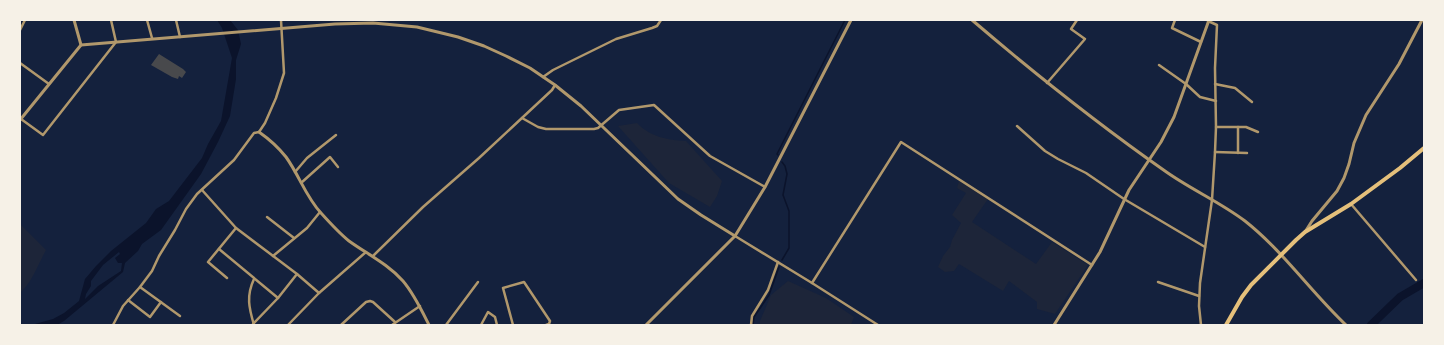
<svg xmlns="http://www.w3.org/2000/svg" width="1444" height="345" font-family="Overpass,sans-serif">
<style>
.green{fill:#1d2539}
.water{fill:#0b132b;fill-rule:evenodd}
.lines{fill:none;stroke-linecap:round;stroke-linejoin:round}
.stream{stroke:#0b132b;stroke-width:1.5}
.river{stroke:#0b132b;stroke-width:8}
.building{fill:#48494c}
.minor{stroke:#b1986c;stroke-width:2.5}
.tertiary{stroke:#b1986c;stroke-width:3}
.primary{stroke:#e5c07b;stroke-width:4}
</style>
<rect width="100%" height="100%" fill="#14213d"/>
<g class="green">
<path d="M637 123C650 137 668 140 686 141L722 181 717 196 710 207 669 183 618 126Z"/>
<path d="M959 181 988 199 972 222 1036 264 1052 242 1088 265 1055 314 1037 309V302L1009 281 1003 291 959 264 954 271 945 272 938 267 943 256 950 247 952 240 961 223 952 215 966 193 957 188Z"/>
<path d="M20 224 46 250C38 265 32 282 20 293Z"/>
<path d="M788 281 826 298 854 317 851 325H760V321L771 295Z"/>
</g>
<path class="water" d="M217 20H230L238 30 241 44 236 60V79L230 116 218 142 201 174 161 230 142 244 138 251 125 263 123 272 64 321 57 325H20L35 324 53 319 64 313 79 301 85 279 96 266 111 251 146 223 156 209 169 201 202 158 208 144 221 121 232 58 222 28ZM119 252 120 254 115 258 118 263H122L121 271 98 286 85 299 86 294 91 286V281L103 265Z"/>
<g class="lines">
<g class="stream">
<path d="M778 155 777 154 845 20"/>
<path d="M782 162 785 166 787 174 783 195 789 211V248L782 260"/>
<path d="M753 325 754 317 769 295 779 267"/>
</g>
<path class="river" d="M1371 325 1400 297 1424 283"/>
</g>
<path class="building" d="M159 54 183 69 186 72 182 78 179 76 178 79 172 77 151 65Z"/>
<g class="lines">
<g class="minor">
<path d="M147 20 152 38"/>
<path d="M176 20 180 37"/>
<path d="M1175 20 1172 28 1201 42"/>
<path d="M20 30 25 20"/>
<path d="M20 63 49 84"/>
<path d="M1159 65 1186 84 1200 97 1216 101"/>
<path d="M543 77 553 70 616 39 652 28 657 26 661 20"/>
<path d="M1047 83 1085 39 1071 29 1077 20"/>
<path d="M1215 84 1235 88 1252 102"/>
<path d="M522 118 538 127 546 129H594L598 128 619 110 654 105 710 156 765 187"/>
<path d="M21 119 43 135 116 42 111 20"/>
<path d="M1017 126 1045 151 1058 159 1086 173 1124 199 1205 247"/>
<path d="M1216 127H1246L1258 132"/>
<path d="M1215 152 1247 153"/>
<path d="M1238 153V127"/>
<path d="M295 172 307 158 336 135"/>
<path d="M301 183 330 157 338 167"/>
<path d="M202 190 236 228 297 274 319 293"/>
<path d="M1351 204 1416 280"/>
<path d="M267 217 294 238"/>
<path d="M735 236 812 283 878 325"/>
<path d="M219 249 278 298"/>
<path d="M273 256 307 228 320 212"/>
<path d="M373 256 423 207 479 158 552 90 555 85"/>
<path d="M227 278 208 262 236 228"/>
<path d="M254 279C246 296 249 308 254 325"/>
<path d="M1158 282 1199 296"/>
<path d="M812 283 901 142 1092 265"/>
<path d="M140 287 180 316"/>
<path d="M128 300 150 317 161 302"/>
<path d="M253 324 278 298 297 274"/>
<path d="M113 325 123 306 140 287 152 271 159 256 175 230 186 209 197 194 234 160 254 133 259 132 265 123 276 98 284 73 281 20"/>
<path d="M288 325 319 293 366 252"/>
<path d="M341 325 366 302 370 301 373 302 395 322"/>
<path d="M392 325 420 306"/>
<path d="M446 325 478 282"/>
<path d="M481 325 488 312 495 317 497 325"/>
<path d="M513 325 503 288 524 282 550 321 549 324 546 325"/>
<path d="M751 325 752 316 768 290 778 262"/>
<path d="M1201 325 1199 306 1200 283 1212 200 1215 152 1216 127 1215 68 1217 25 1208 21"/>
</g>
<g class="tertiary">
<path d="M74 20 81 45"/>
<path d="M972 20C1034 73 1098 124 1165 171 1190 189 1220 202 1245 221 1283 251 1311 292 1346 325"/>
<path d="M20 120 81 45 335 24 373 23 417 27 458 37 484 46 506 56 530 68 555 85 581 106 678 199 701 215 735 236"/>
<path d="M259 132C269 139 278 147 286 157 299 175 306 197 321 213 330 223 339 233 349 241 367 254 388 264 403 281 414 294 421 309 429 325"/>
<path d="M1305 232 1312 221 1337 191 1344 178 1349 164 1354 143 1366 115 1399 64 1422 20"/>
<path d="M646 325 735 236 765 187 851 20"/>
<path d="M1054 325 1100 252 1129 190 1161 142 1174 117 1209 20"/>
</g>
<path class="primary" d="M1226 325 1242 297 1251 285 1296 240 1305 232 1351 204 1400 168 1424 148"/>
</g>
<rect width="1444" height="345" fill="none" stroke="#f6f1e7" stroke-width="42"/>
</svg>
